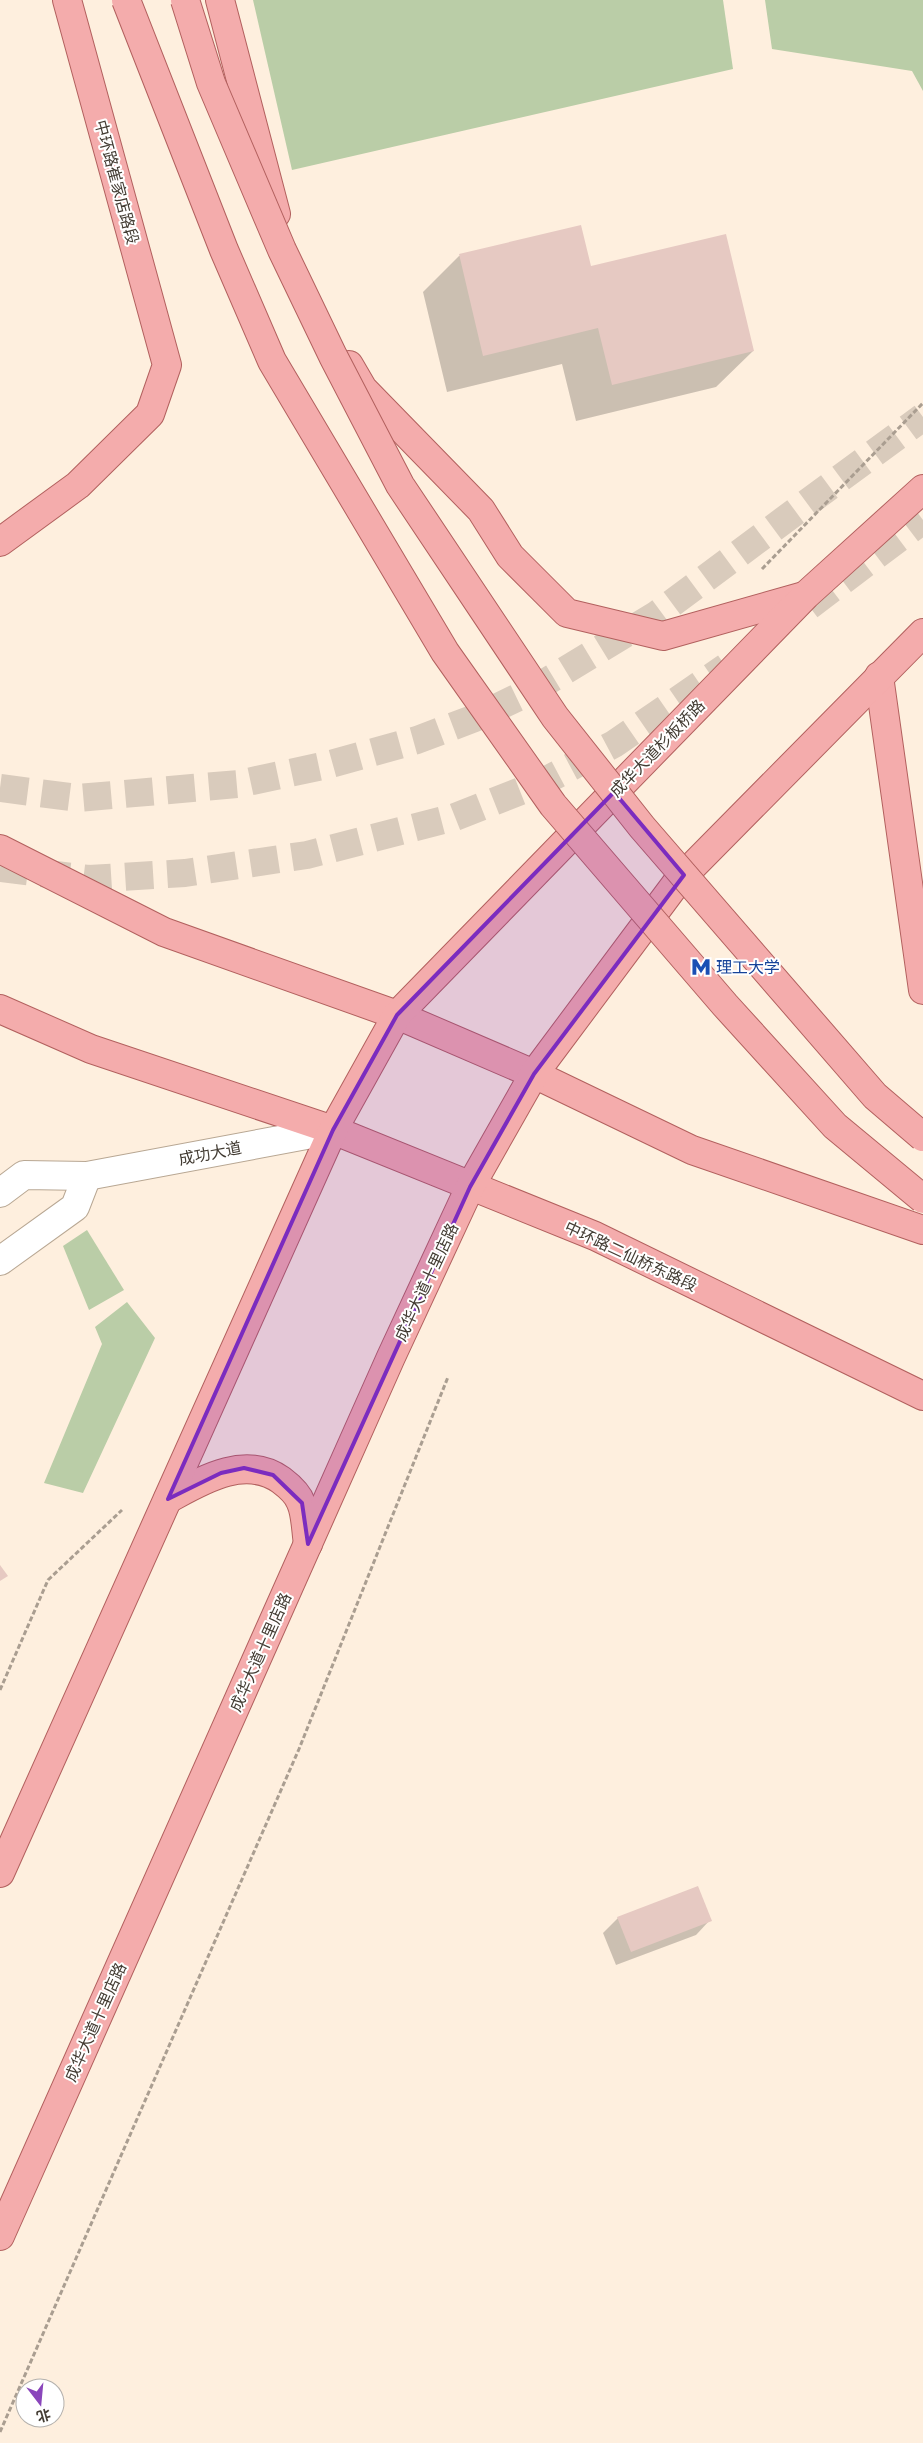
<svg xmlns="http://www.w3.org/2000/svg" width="923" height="2443" font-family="Lato,'Noto Sans SC',sans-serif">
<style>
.green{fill:#bacda7}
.shadow{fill:#0003}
.building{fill:#e6c9c2}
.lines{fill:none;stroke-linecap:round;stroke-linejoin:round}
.primary-tunnel{stroke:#d9cbbc;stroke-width:28;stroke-dasharray:28 14;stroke-linecap:butt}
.street-casing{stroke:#b8a793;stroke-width:30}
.primary-casing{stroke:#b2605e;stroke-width:30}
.path{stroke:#aa9e91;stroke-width:3;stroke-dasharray:5 2.5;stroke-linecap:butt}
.street{stroke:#fff;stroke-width:28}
.primary{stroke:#f4acac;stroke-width:28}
.primary-bridge-casing{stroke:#b2605e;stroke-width:30;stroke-linecap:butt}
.primary-bridge{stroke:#f4acac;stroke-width:28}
.marked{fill:#7b2cbf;fill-opacity:0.2;stroke:#7b2cbf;stroke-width:4;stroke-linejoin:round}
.labels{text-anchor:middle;stroke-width:4;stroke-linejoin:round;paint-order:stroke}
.street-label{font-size:16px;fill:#433c33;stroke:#fff}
.transit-label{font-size:16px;fill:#164399;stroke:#fff;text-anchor:start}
</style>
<rect width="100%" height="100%" fill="#feefde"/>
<g class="green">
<path d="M253 0H723L733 69 292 170Z"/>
<path d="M765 0H923V91L912 71 772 49Z"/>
<path d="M87 1230 124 1290 89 1310 63 1246Z"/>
<path d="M127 1302 155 1338 83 1493 44 1483 102 1344 95 1327Z"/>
</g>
<g class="shadow">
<path d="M580 227 590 268 753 351 716 387 576 421 562 364 447 392 423 292 459 256Z"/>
<path d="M618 1918 710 1920 696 1935 616 1965 603 1933Z"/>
</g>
<g class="building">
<path d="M581 225 591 266 726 234 754 351 612 385 598 328 483 356 459 254Z"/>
<path d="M0 1565 8 1576 0 1581Z"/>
<path d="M698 1886 712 1921 631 1952 617 1917Z"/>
</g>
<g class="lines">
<g class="primary-tunnel">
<path d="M809 606 923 520"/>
<path d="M0 788 78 798 238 784 327 765 417 740 475 718 533 690 656 615 923 417"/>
<path d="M0 868 89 879 185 873 307 855 455 817 541 783 614 744 726 667"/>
</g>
<defs>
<g id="street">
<path d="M0 1193 24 1175 87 1176 333 1130"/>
<path d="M0 1261 75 1207 87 1176"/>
</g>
<g id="primary">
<path d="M220 0 276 214"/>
<path d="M349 365 363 389 481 510 510 556 567 613 663 636 804 596"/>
<path d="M0 542 78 485 150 414 167 365 67 0"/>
<path d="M879 676 923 990"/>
<path d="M0 849 164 932 397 1015 534 1074 692 1150 923 1230"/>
<path d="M0 1009 91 1049 333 1130 595 1236 923 1396"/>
<path d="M168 1499C201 1481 244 1454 281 1480 289 1486 298 1494 301 1503 306 1514 306 1532 308 1544"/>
<path d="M0 1873 333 1130 397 1015 806 595 923 489"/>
<path d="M0 2236 391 1357 470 1187 534 1074 678 881 923 633"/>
</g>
</defs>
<use href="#street" class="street-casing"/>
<use href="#primary" class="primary-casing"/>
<g class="path">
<path d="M762 569 923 403"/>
<path d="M0 1690 48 1580 122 1510"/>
<path d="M0 2432 299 1749 448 1377"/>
</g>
<use href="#street" class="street"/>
<use href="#primary" class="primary"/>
<defs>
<g id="primary-bridge">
<path d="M126 0 224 250 272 361 445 652 553 805 725 1005 835 1126 923 1199"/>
<path d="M185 0 211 83 282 250 333 356 400 485 555 717 642 827 875 1096 923 1137"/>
</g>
</defs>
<use href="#primary-bridge" class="primary-bridge-casing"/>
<use href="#primary-bridge" class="primary-bridge"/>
</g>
<path class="marked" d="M614 792 684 875 534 1074 470 1187 308 1544 302 1503 273 1475 244 1468 221 1473 168 1499 333 1130 397 1015Z"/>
<defs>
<symbol id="metro-bare" viewBox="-9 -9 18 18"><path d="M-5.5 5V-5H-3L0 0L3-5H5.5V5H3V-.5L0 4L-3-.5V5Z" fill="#1a4fb4" stroke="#fff" stroke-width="2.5" paint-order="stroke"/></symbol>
</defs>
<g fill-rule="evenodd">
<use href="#metro-bare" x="687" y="953" width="28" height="28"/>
</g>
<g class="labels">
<g class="street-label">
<text transform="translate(117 182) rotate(75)" y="6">中环路崔家店路段</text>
<text transform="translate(657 748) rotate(-46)" y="6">成华大道杉板桥路</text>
<text transform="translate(210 1153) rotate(-11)" y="6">成功大道</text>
<text transform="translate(631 1256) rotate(25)" y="6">中环路二仙桥东路段</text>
<text transform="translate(426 1282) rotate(-65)" y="6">成华大道十里店路</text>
<text transform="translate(260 1652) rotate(-66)" y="6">成华大道十里店路</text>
<text transform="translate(95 2022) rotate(-66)" y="6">成华大道十里店路</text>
</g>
<g class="transit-label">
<text x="716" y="973">理工大学</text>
</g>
</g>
<g transform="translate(40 2403) rotate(164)"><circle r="24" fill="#ffffff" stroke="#b4b1ad"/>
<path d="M0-4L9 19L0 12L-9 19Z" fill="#8a46bb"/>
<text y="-8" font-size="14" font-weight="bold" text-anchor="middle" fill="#433c33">北</text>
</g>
</svg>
